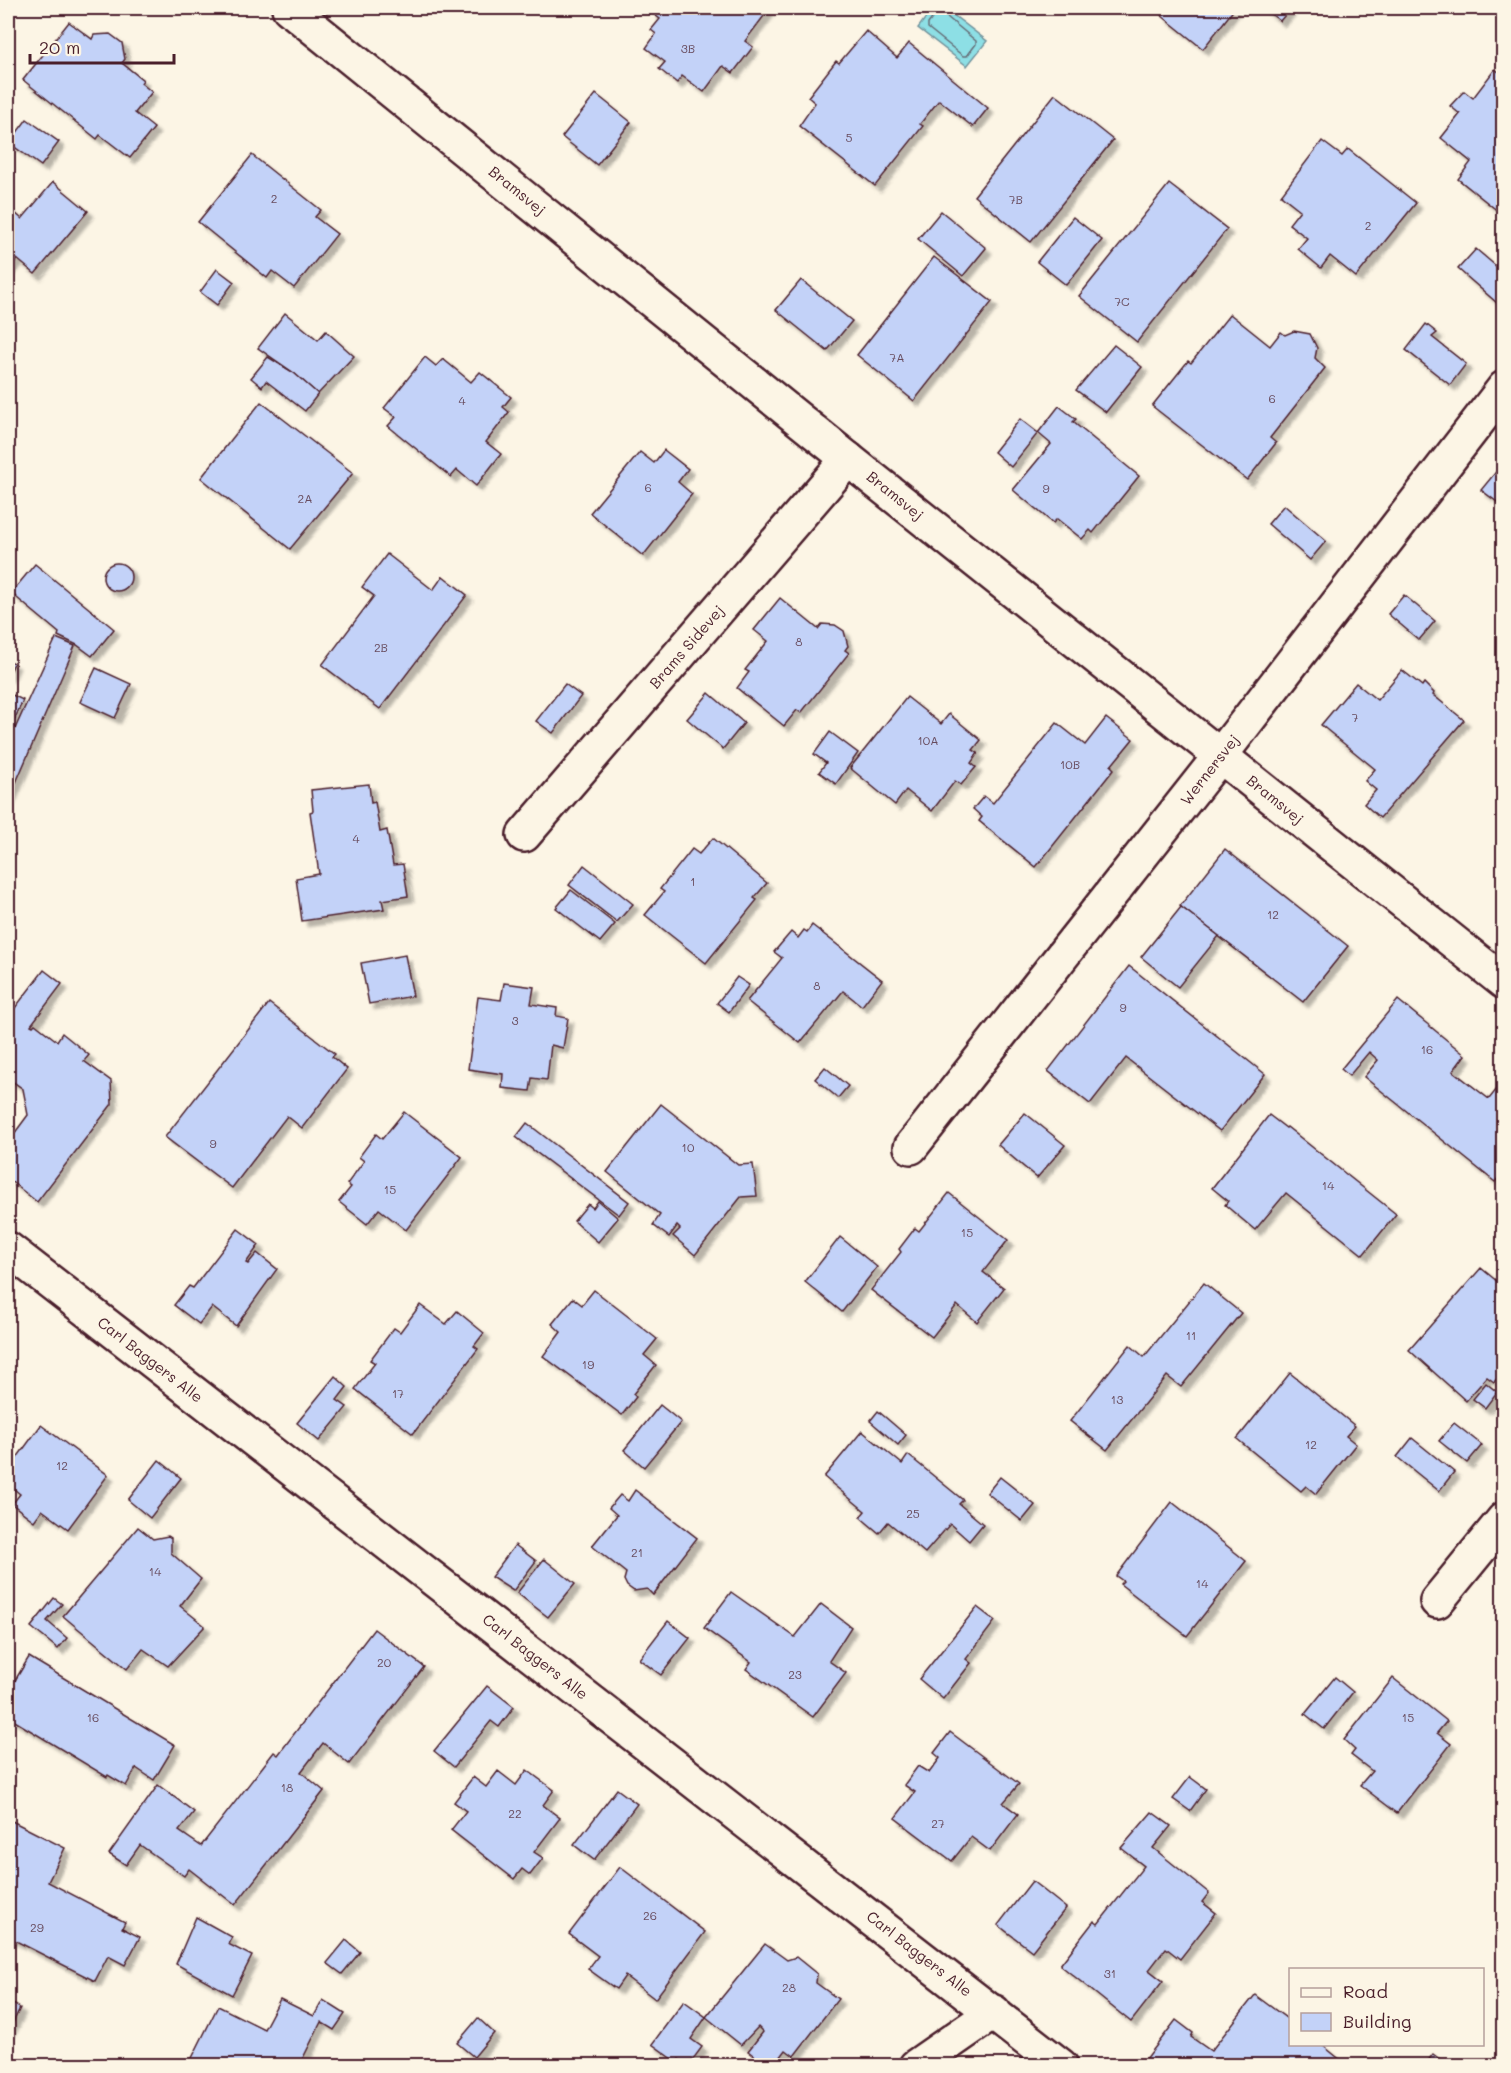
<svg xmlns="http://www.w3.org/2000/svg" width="1511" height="2073" font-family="Mali,sans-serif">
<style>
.water{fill:#8ddfe5;stroke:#72929b;stroke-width:1.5}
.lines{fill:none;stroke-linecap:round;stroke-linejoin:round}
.shore{stroke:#656c75;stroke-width:1.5}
.building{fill:#c3d2f8;stroke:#4a1f2b;stroke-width:1.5;filter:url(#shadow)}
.minor-casing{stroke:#4a1f2b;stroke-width:38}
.minor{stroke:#fcf5e5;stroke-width:33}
.labels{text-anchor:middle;stroke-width:6;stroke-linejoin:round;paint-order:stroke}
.number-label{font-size:12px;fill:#684c5e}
.street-label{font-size:15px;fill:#4a1f2b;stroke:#fcf5e5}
</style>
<defs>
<filter id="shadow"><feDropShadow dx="5.5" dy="5.5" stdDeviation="1.5" flood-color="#0004"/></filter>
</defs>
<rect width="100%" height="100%" fill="#fcf5e5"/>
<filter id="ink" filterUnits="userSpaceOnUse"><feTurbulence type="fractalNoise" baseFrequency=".0167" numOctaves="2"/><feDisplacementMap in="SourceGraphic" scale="12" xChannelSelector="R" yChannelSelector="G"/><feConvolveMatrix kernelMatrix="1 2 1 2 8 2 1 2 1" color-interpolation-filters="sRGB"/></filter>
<g filter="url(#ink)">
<path class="water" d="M933 8H944L987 41 967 66 918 28Z"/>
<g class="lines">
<path class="shore" d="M937 12H941L976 41V44L967 56H963L928 28V24Z"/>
</g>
<g class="building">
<path d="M656 8H770L745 41 753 47 733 73 723 66 704 92 682 76 677 83 659 69 665 62 646 48 656 34 651 30 660 19 652 13Z"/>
<path d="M1169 8H1235L1203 49 1162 16Z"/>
<path d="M1263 8H1291L1280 21Z"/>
<path d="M69 22 92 39 94 35 110 34 122 43 125 59 122 63 143 80 141 83 152 92 135 113 154 128 130 158 100 135 97 139 23 80Z"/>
<path d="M866 31 897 58 909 43 988 108 973 127 939 100 920 124 923 126 875 186 799 126 815 103 808 97 836 61 839 63Z"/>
<path d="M1495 69 1504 76V216L1458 179 1471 162 1441 138 1460 114 1450 106 1464 91 1473 98Z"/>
<path d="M596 94 631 122 597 165 562 137Z"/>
<path d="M1055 94 1113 140 1031 242 974 196Z"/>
<path d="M27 119 59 142 41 166 9 143Z"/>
<path d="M1322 141 1342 156 1348 149 1416 203 1356 277 1330 256 1321 268 1298 249 1307 238 1289 224 1300 210 1281 195Z"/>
<path d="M252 155 321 210 315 217 337 234 294 288 272 271 267 278 198 222Z"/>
<path d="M53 182 88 211 35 274 17 259 8 270V207L22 219Z"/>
<path d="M1169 184 1227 229 1137 342 1079 296Z"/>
<path d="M941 211 986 248 963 276 918 239Z"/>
<path d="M1073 217 1102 240 1066 285 1037 262Z"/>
<path d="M1476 249 1504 273V309L1458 269Z"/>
<path d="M934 257 992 302 914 401 857 355Z"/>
<path d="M217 269 234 282 217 305 200 292Z"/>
<path d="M801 280 852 321 827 351 776 310Z"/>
<path d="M285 313 318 340 326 331 354 356 318 394 294 373 258 348Z"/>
<path d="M1230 314 1270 346 1281 332 1285 335 1294 331 1310 334 1317 348 1315 358 1325 368 1270 438 1276 443 1247 480 1152 406 1188 361 1191 363Z"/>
<path d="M1426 324 1437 333 1432 337 1466 364 1450 385 1406 350Z"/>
<path d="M1114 345 1142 367 1106 412 1076 390Z"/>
<path d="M268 357 294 373 318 394 305 411 266 381 262 387 251 378Z"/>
<path d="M425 357 436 366 443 359 471 382 480 372 511 397 503 407 509 412 486 442 501 454 476 486 457 470 451 477 388 426 396 417 384 408Z"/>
<path d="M261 402 353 473 290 549 201 478Z"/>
<path d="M1059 406 1076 419 1073 422 1139 476 1093 533 1090 530 1082 539 1057 519 1053 523 1013 490 1051 444 1038 433Z"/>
<path d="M1020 419 1038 433 1011 467 994 452Z"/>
<path d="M664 450 688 469 678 482 692 494 643 556 590 513 640 452 654 463Z"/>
<path d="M1504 462V507L1481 490Z"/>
<path d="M1284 505 1326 541 1310 560 1268 524Z"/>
<path d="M387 554 433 590 443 576 467 595 380 709 322 665 374 596 362 587Z"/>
<circle cx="117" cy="577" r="14"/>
<path d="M35 564 114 629 92 656 77 645 58 636 59 633 11 593Z"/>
<path d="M1404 595 1435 621 1419 640 1388 614Z"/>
<path d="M780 598 818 629 822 624 835 625 844 631 848 646 845 650 849 653 801 713 797 710 784 726 737 688 749 672 745 670 768 641 754 630Z"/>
<path d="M56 638 75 646 8 801V742H9Z"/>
<path d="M8 660 14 663 8 677Z"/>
<path d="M96 668 131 684 115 718 80 702Z"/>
<path d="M1402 670 1422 686 1424 683 1434 693 1433 695 1464 720 1380 818 1364 804 1376 790 1365 781 1375 769 1321 725 1356 683 1377 700Z"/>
<path d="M565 684 581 696 553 733 536 721Z"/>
<path d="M8 693 23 700 8 734Z"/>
<path d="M709 693 744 723 723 749 687 719Z"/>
<path d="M907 697 941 724 949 714 981 740 973 750 978 753 971 763 976 767 961 785 955 781 932 811 906 790 895 805 850 768Z"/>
<path d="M1106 718 1133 739 1111 766 1114 769 1036 867 979 821 982 817 973 809 984 796 993 803 1057 723 1085 745Z"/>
<path d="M830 732 858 753 836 784 819 772 826 763 814 754Z"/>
<path d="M369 784 371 803 375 802 380 832 387 830 393 865 403 864 408 896 382 900 384 909 302 921 296 878 319 874 310 812 313 811 311 790Z"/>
<path d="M713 838 767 883 754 898 757 900 706 963 645 915 664 892 660 889 692 849 699 854Z"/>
<path d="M1225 849 1348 946 1303 1002 1180 906Z"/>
<path d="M584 865 633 904 617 922 569 885Z"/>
<path d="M571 890 615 924 600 942 556 908Z"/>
<path d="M1181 907 1219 936 1178 987 1141 957Z"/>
<path d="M812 925 882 980 862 1006 843 991 800 1043 747 1001 782 958 774 952 791 932 798 938 804 930 807 932Z"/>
<path d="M405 955 413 996 369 1004 361 963Z"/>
<path d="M1129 966 1265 1074 1220 1131 1126 1058 1090 1104 1048 1071Z"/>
<path d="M44 970 62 984 31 1025 33 1026 35 1024 57 1041 62 1033 89 1055 84 1061 111 1081 112 1104 37 1202 8 1179V1142L28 1115 23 1089 8 1078V1017Z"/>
<path d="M737 977 749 985 729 1012 717 1003Z"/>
<path d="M504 983 534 987 531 1004 557 1008 556 1016 568 1018 563 1048 551 1045 547 1080 532 1078 530 1091 502 1088 503 1074 468 1069 478 997 501 1000Z"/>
<path d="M1398 1000 1465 1055 1453 1071 1489 1099 1501 1084 1504 1086V1171L1495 1182 1364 1077 1378 1060 1369 1052 1349 1076 1341 1069Z"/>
<path d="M269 1003 335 1054 332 1057 347 1069 302 1128 287 1116 232 1188 165 1137Z"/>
<path d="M825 1067 848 1086 838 1098 815 1079Z"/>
<path d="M661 1104 738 1165 753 1164 757 1196 741 1197 695 1255 673 1236 680 1229 677 1226 669 1237 653 1225 660 1215 607 1172Z"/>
<path d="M404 1112 462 1157 406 1230 379 1209 367 1224 339 1202 351 1187 347 1184 364 1161 359 1157 376 1134 382 1139Z"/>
<path d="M1025 1113 1065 1145 1037 1178 998 1145Z"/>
<path d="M1269 1115 1286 1128 1287 1127 1396 1214 1363 1255 1286 1193 1255 1230 1225 1205 1228 1201 1212 1188Z"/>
<path d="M527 1123 629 1202 619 1215 516 1137Z"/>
<path d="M949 1193 1008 1240 983 1272 1004 1288 977 1322 957 1305 932 1337 871 1290 901 1252 899 1249 915 1228 919 1231Z"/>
<path d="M598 1201 618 1218 598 1242 574 1221 588 1204 593 1208Z"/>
<path d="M238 1229 259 1245 246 1263 248 1264 257 1253 277 1269 236 1326 212 1307 199 1324 174 1305 189 1286 193 1288Z"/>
<path d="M840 1237 877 1267 842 1312 805 1282Z"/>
<path d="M1481 1268 1504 1287V1371L1494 1382 1487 1377 1466 1401 1409 1350Z"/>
<path d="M1204 1283 1241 1313 1181 1387 1167 1376 1107 1450 1070 1421 1130 1345 1144 1357Z"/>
<path d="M594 1290 657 1339 644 1355 656 1365 633 1394 636 1397 622 1415 543 1356 561 1332 552 1324 573 1298 582 1305Z"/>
<path d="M420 1305 446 1324 457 1311 484 1333 474 1346 478 1349 413 1434 355 1389 375 1363 370 1360 394 1328 400 1332Z"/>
<path d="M1290 1373 1355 1426 1346 1436 1356 1444 1316 1494 1306 1486 1301 1491 1237 1439Z"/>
<path d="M335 1376 347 1387 337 1400 347 1407 319 1441 297 1423Z"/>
<path d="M1486 1383 1497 1392 1485 1408 1473 1399Z"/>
<path d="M660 1405 681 1422 644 1467 624 1450Z"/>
<path d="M878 1411 906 1435 898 1445 870 1421Z"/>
<path d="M1454 1423 1482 1445 1467 1463 1439 1441Z"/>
<path d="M41 1425 108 1475 68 1529 42 1510 34 1521 12 1504 20 1494 8 1484V1470Z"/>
<path d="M862 1431 902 1464 908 1455 963 1500 959 1504 983 1524 969 1541 950 1524 925 1553 888 1522 879 1533 860 1517 865 1511 824 1477Z"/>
<path d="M1412 1438 1454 1472 1439 1491 1397 1457Z"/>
<path d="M159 1460 181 1478 150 1518 128 1500Z"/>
<path d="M1000 1477 1035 1505 1022 1521 987 1493Z"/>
<path d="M635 1490 697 1538 653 1595 647 1589 634 1591 627 1586 624 1580 626 1573 592 1546 617 1515 609 1508 620 1495 628 1501Z"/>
<path d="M1172 1502 1246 1561 1187 1636 1120 1584 1123 1581 1116 1576Z"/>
<path d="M138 1527 153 1539 168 1536 171 1538V1553L201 1579 180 1606 205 1626 168 1666 143 1649 127 1669 63 1616Z"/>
<path d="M515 1545 536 1561 513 1591 491 1577Z"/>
<path d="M544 1559 575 1584 548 1617 517 1593Z"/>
<path d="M731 1592 795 1637 821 1604 851 1627 829 1661 846 1673 813 1717 746 1669 751 1662 704 1628Z"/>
<path d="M54 1598 62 1604 47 1621 67 1638 58 1649 31 1627Z"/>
<path d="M977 1607 995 1621 966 1659 971 1663 943 1699 919 1679Z"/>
<path d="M668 1621 690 1638 661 1675 639 1659Z"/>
<path d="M374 1629 424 1667 349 1764 323 1743 301 1772 324 1791 235 1905 189 1869 184 1876 140 1845 126 1865 109 1854 158 1785 194 1812 179 1831 201 1846 274 1752 278 1755Z"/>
<path d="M29 1657 175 1745 154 1780 136 1768 126 1786 108 1775 107 1777 8 1717V1692Z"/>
<path d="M1335 1677 1353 1692 1324 1729 1305 1714Z"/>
<path d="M1393 1678 1447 1721 1437 1733 1451 1744 1397 1813 1360 1785 1372 1771 1351 1755 1355 1750 1344 1740Z"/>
<path d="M487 1686 514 1707 499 1727 491 1721 454 1767 434 1751Z"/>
<path d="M950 1732 1019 1784 1003 1803 1018 1814 990 1851 971 1837 952 1861 895 1818 915 1792 904 1785 918 1766 929 1773 940 1758 934 1753Z"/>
<path d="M527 1770 554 1790 543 1805 560 1818 534 1852 543 1858 530 1875 522 1869 514 1879 451 1830 466 1811 454 1802 473 1777 486 1787 498 1771 516 1785Z"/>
<path d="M1190 1777 1206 1789 1190 1811 1173 1799Z"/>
<path d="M617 1789 637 1804 594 1860 574 1845Z"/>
<path d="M1152 1812 1171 1826 1153 1848 1209 1893 1202 1902 1216 1913 1180 1959 1166 1948 1149 1970 1163 1981 1131 2022 1060 1965 1094 1921 1098 1924 1144 1866 1121 1848Z"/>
<path d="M10 1820 65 1848 48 1882 125 1922 122 1928 140 1937 125 1965 108 1956 95 1981 8 1937V1825Z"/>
<path d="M620 1867 705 1932 655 1999 625 1976 616 1989 588 1969 598 1956 569 1934Z"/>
<path d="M1032 1881 1066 1908 1032 1951 998 1925Z"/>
<path d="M196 1917 232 1937 228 1944 252 1956 232 1995 176 1964Z"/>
<path d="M346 1940 360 1952 342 1974 327 1963Z"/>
<path d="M765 1944 787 1960 796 1957 817 1974 816 1983 838 1999 794 2056 786 2050 774 2066H767L748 2051 763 2032 758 2027 741 2045 706 2017Z"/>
<path d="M1255 1995 1290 2021V2044H1321L1348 2066H1146L1143 2063 1176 2020 1193 2033 1191 2037 1211 2051Z"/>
<path d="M280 1999 314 2016 323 2000 345 2014 334 2030 321 2022 299 2066H188L218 2006 264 2029Z"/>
<path d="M8 2001 20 2008 8 2033Z"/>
<path d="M684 2001 706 2017 691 2039 702 2047 688 2066 679 2059 677 2062 652 2044Z"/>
<path d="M478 2018 494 2033 474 2057 457 2043Z"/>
<path d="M1433 2054 1449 2066H1424Z"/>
</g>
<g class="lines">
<defs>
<g id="minor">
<path d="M289 8 848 459 1504 982"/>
<path d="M524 835 848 459"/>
<path d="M911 1147 1220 756 1504 388"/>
<path d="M8 1249 1061 2066"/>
<path d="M1437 1601 1504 1519"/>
<path d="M916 2066 994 2012"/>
</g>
</defs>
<use href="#minor" class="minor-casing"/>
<use href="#minor" class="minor"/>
</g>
</g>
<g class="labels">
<g class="number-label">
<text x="688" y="53">3B</text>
<text x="849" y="142">5</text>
<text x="274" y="203">2</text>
<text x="1016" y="204">7B</text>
<text x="1368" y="230">2</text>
<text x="1122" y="306">7C</text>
<text x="897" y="362">7A</text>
<text x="1272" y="403">6</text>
<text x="462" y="405">4</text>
<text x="648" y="492">6</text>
<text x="1046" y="493">9</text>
<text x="305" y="503">2A</text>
<text x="799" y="646">8</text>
<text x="381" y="652">2B</text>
<text x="1355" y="722">7</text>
<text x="928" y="745">10A</text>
<text x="1070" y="769">10B</text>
<text x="356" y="843">4</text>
<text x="693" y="886">1</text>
<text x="1273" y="919">12</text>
<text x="817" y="990">8</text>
<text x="1123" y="1012">9</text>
<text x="515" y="1025">3</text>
<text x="1427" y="1054">16</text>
<text x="213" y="1148">9</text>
<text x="688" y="1152">10</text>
<text x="1328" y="1190">14</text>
<text x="390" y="1194">15</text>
<text x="967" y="1237">15</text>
<text x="1191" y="1340">11</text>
<text x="588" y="1369">19</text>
<text x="398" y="1398">17</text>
<text x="1117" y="1404">13</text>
<text x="1311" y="1449">12</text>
<text x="62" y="1470">12</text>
<text x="913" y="1518">25</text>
<text x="637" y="1557">21</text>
<text x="155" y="1576">14</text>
<text x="1202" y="1588">14</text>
<text x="384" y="1667">20</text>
<text x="795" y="1679">23</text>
<text x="93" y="1722">16</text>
<text x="1408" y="1722">15</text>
<text x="287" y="1792">18</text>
<text x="515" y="1818">22</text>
<text x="938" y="1828">27</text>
<text x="650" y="1920">26</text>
<text x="37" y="1932">29</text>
<text x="1110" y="1978">31</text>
<text x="789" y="1992">28</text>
</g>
<g class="street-label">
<text transform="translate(517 191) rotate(39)" y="5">Bramsvej</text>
<text transform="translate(895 496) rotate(39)" y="5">Bramsvej</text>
<text transform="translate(687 647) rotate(-49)" y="5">Brams Sidevej</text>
<text transform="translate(1210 770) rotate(-52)" y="5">Wernersvej</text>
<text transform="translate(1275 800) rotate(39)" y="5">Bramsvej</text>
<text transform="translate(150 1360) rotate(38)" y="5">Carl Baggers Alle</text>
<text transform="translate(535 1657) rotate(38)" y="5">Carl Baggers Alle</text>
<text transform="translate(919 1954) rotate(38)" y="5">Carl Baggers Alle</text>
</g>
</g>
<rect width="1511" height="2073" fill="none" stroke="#fcf5e5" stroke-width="30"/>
<rect x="15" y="15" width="1481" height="2043" fill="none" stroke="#4a1f2b" stroke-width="2" filter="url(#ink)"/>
<rect x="1289" y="1968" width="195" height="78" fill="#fcf5e5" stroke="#b59f9b" stroke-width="1.5"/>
<rect x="1301" y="1988" width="30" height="9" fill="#fcf5e5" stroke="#b59f9b" stroke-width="1.5"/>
<text x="1343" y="1998" font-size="18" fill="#4a1f2b">Road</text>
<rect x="1301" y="2013" width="30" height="18" fill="#c3d2f8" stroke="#b59f9b" stroke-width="1.5"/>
<text x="1343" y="2028" font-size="18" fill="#4a1f2b">Building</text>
<path d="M30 54v9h144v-9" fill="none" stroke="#4a1f2b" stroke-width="3"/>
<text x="39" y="54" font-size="18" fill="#4a1f2b" stroke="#fcf5e5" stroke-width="4.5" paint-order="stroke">20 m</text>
</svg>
